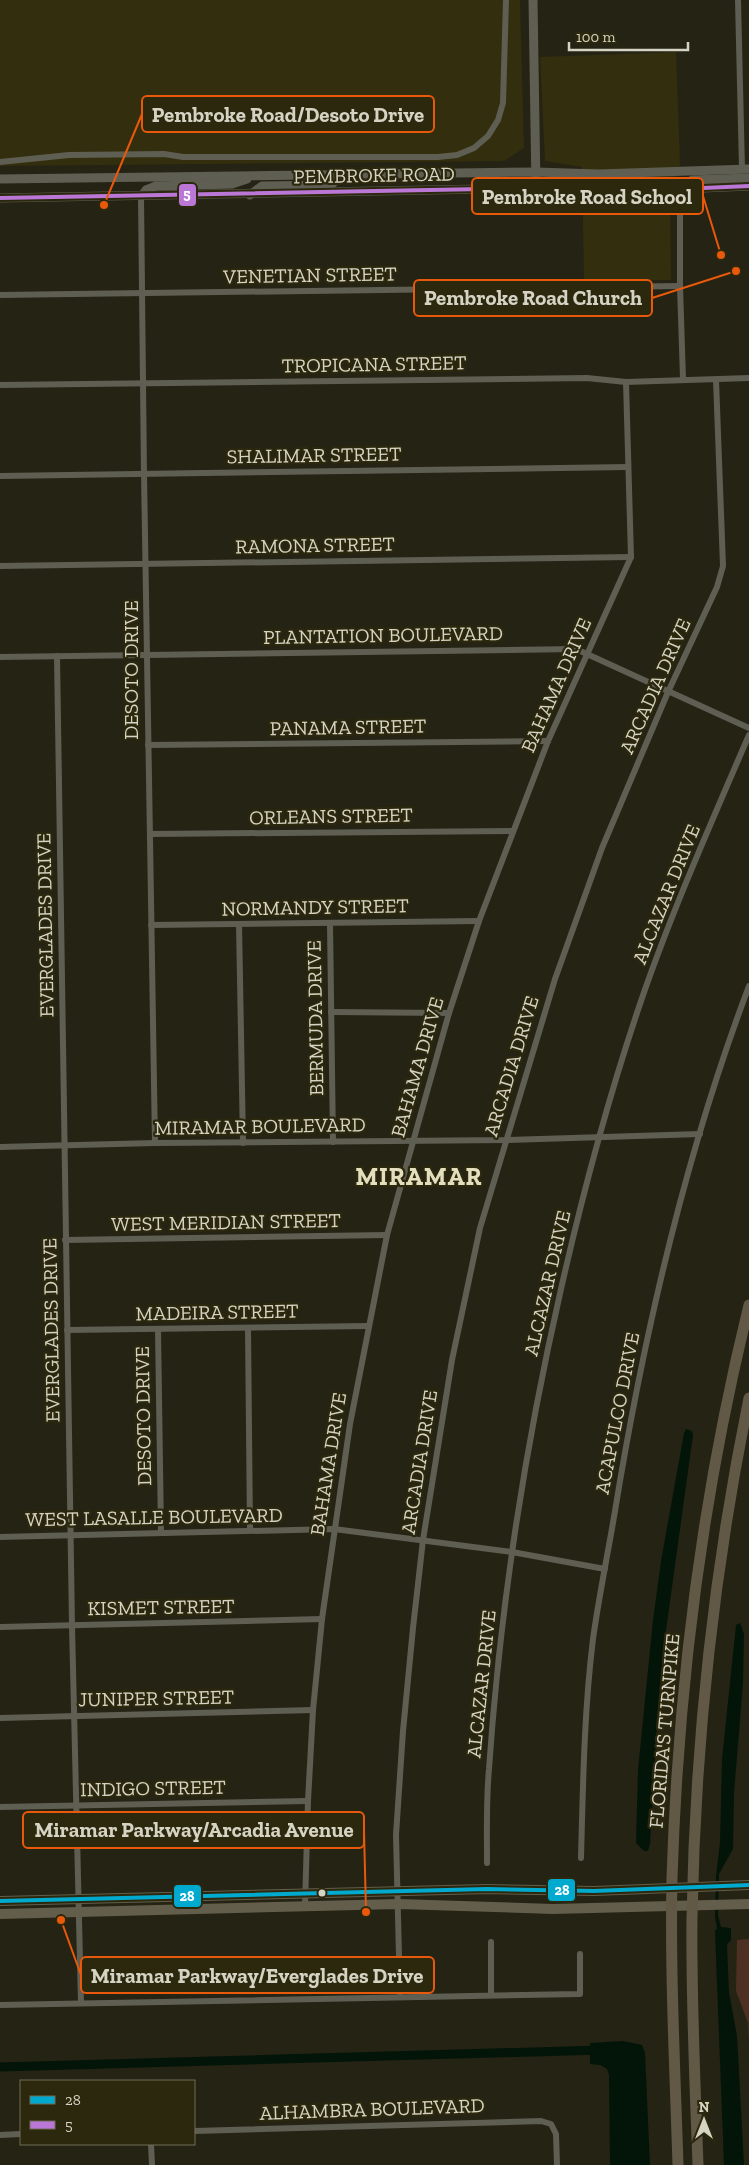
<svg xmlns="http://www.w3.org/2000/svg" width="749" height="2165" font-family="'Zilla Slab',serif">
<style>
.built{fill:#332e0d}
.green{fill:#4e3022}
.water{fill:#031508}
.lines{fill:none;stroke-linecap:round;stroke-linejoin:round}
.canal{stroke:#031508;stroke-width:9}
.street{stroke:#5f5e53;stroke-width:6}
.secondary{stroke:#5f5e53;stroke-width:9}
.primary{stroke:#635d4b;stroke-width:10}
.highway{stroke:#615945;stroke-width:11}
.bus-1-casing{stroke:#2c280d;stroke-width:8}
.bus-2-casing{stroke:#2c280d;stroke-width:8}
.bus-1{stroke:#00a9ce;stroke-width:4}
.bus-2{stroke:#ba77d6;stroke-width:4}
.bus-dot{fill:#d5d3c3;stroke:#2c280d;stroke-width:2}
.labels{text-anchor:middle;stroke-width:4.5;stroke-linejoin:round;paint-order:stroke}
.street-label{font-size:20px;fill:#d5d3c3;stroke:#2c280d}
.district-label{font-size:25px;font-weight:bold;letter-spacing:1px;fill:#e3debe;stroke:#2c280d}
.leader{fill:none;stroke:#e8590c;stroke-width:2}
.callout-dot{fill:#e8590c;stroke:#2c280d;stroke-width:2}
.callout{fill:#2c280d;stroke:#e8590c;stroke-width:2}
.callout-label{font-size:21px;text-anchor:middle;font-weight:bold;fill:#d5d3c3}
.line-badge{stroke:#2c280d;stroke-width:2}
.badge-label{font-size:14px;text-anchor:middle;font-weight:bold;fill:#fff}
</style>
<rect width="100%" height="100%" fill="#252314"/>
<g class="built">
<path d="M0 0H520L524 148 504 161 0 166Z"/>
<path d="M676 52 680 165 670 195 671 280H584L582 167 545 161 540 57Z"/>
</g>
<path class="green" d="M749 1939V2042L748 2023 736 1991 737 1940Z"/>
<g class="water">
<path d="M686 1429 692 1431 693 1435 664 1645 658 1708 650 1844 648 1851H644L636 1843 638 1770 653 1620 661 1561 684 1433Z"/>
<path d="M740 1623 744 1634 743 1683 734 1793 733 1849 719 1874 718 1915 721 1927 731 1928V1940L727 1945 729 1992 737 2036 744 2165H724L715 1931 717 1928 715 1918 716 1876 720 1842 722 1759 736 1625Z"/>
<path d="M623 2041 642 2045 645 2053 650 2165H610L609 2075 607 2069 600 2065 590 2064V2043Z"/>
</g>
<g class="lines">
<path class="canal" d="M0 2067 602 2050"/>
<g class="street">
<path d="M738 0 742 169"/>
<path d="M0 162 69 155 164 154 183 157H438L457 155 474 148 488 136 498 120 503 103 506 0"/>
<path d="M680 189V286L683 379"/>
<path d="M141 197 144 474 155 1143"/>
<path d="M0 295 680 286"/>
<path d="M0 385 587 378 626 382 749 378"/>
<path d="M0 476 628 467"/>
<path d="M0 566 631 557"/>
<path d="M57 656 72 1626 81 2003"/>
<path d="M0 657 576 649 749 728"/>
<path d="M148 745 548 741"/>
<path d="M150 834 513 831"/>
<path d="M239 924 243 1143"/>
<path d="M330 924 333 1142"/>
<path d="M151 925 479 921"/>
<path d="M331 1012 449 1013"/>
<path d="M0 1147 155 1143 506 1140 700 1134"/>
<path d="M65 1240 387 1235"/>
<path d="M248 1328 250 1530"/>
<path d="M158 1329 161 1532"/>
<path d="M67 1330 368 1326"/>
<path d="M0 1537 334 1529 512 1552 605 1569"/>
<path d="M0 1627 322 1619"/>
<path d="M0 1718 313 1710"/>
<path d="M0 1807 308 1801"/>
<path d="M581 1858C583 1785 584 1712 593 1639 599 1596 608 1553 615 1511 644 1333 685 1155 749 986"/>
<path d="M487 1863C487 1832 486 1800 489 1769 500 1608 525 1447 561 1289 583 1192 609 1095 641 1001 672 911 711 823 749 735"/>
<path d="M305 1906 308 1801 313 1710 322 1619 350 1424 387 1235 449 1013 479 921 548 741 631 557 626 382"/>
<path d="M491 1942V1994"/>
<path d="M400 1997 396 1835 403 1731 413 1628 423 1540 452 1360 480 1228 555 979 602 848 668 692 717 587 723 566 716 380"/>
<path d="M0 2005 580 1994V1954"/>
<path d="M194 2131 541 2121 551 2124 556 2134 557 2165"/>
<path d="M0 2135 21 2134"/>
<path d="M151 2144 152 2165"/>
</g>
<g class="secondary">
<path d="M533 0 536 188"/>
<path d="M0 179 536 172 599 174 749 169"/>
<path d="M680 189 692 180 749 178"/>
<path d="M250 195 262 186 331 185 341 175"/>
<path d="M141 197 146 190 156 186 232 184 247 179"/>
<path d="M0 198 536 188 680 189 749 186"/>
</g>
<g class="primary">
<path d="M0 1901 487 1889 594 1891 749 1885"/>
<path d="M0 1914 398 1904 553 1909 749 1904"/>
</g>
<g class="highway">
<path d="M678 2165C675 2069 670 1973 672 1878 678 1685 703 1492 749 1305"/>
<path d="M698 2165C695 2082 691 2000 692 1917 695 1743 714 1569 749 1398"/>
</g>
<defs>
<path id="bus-1" d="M0 1901 487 1889 594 1891 749 1885"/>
<path id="bus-2" d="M0 198 536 188 680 189 749 186"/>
</defs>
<use href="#bus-1" class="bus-1-casing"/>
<use href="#bus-2" class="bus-2-casing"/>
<use href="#bus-1" class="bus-1"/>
<use href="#bus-2" class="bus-2"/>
</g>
<circle class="bus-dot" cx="322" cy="1893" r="4.5"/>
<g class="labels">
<g class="street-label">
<text transform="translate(374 175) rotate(-1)" y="7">PEMBROKE ROAD</text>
<text transform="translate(310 275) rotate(-1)" y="7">VENETIAN STREET</text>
<text transform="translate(374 364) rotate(-1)" y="7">TROPICANA STREET</text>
<text transform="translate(314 455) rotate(-1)" y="7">SHALIMAR STREET</text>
<text transform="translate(315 545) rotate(-1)" y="7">RAMONA STREET</text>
<text transform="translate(383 635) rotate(-1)" y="7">PLANTATION BOULEVARD</text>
<text transform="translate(131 670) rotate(-90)" y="7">DESOTO DRIVE</text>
<text transform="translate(556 685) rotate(-66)" y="7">BAHAMA DRIVE</text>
<text transform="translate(655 686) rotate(-66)" y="7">ARCADIA DRIVE</text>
<text transform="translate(348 727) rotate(-1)" y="7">PANAMA STREET</text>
<text transform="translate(331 816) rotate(-1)" y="7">ORLEANS STREET</text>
<text transform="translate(666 894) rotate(-68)" y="7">ALCAZAR DRIVE</text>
<text transform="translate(315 907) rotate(-1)" y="7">NORMANDY STREET</text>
<text transform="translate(45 925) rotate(-91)" y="7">EVERGLADES DRIVE</text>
<text transform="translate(315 1018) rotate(-91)" y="7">BERMUDA DRIVE</text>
<text transform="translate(511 1066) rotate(-73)" y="7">ARCADIA DRIVE</text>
<text transform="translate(417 1067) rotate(-74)" y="7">BAHAMA DRIVE</text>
<text transform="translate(260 1126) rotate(-1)" y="7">MIRAMAR BOULEVARD</text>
<text transform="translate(226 1222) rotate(-1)" y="7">WEST MERIDIAN STREET</text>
<text transform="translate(547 1283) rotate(-77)" y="7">ALCAZAR DRIVE</text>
<text transform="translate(217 1312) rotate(-1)" y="7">MADEIRA STREET</text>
<text transform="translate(51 1330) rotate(-91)" y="7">EVERGLADES DRIVE</text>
<text transform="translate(617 1413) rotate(-79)" y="7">ACAPULCO DRIVE</text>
<text transform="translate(143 1416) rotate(-91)" y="7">DESOTO DRIVE</text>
<text transform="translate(419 1462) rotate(-81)" y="7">ARCADIA DRIVE</text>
<text transform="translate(328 1464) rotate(-81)" y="7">BAHAMA DRIVE</text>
<text transform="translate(154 1517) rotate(-1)" y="7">WEST LASALLE BOULEVARD</text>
<text transform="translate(161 1607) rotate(-1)" y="7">KISMET STREET</text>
<text transform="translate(481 1684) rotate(-84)" y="7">ALCAZAR DRIVE</text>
<text transform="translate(156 1698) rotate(-1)" y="7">JUNIPER STREET</text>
<text transform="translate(664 1731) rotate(-85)" y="7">FLORIDA'S TURNPIKE</text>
<text transform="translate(153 1788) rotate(-1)" y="7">INDIGO STREET</text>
<text transform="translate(372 2109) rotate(-2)" y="7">ALHAMBRA BOULEVARD</text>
</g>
<g class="district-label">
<text x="419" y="1185">MIRAMAR</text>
</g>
</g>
<path class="leader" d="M104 205L142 114M721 255L703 196M736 271L652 298M366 1912L364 1830M61 1920L81 1975"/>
<g class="callout-dot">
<circle cx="104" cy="205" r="5"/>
<circle cx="721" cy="255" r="5"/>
<circle cx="736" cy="271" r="5"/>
<circle cx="366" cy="1912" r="5"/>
<circle cx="61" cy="1920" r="5"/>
</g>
<g class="callout">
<rect x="142" y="96" width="292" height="36" rx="5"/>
<rect x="472" y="178" width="231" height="36" rx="5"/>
<rect x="414" y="280" width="238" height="36" rx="5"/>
<rect x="23" y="1812" width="341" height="36" rx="5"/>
<rect x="81" y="1957" width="353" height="36" rx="5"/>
</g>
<g class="callout-label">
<text x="288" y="122">Pembroke Road/Desoto Drive</text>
<text x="587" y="204">Pembroke Road School</text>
<text x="533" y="305">Pembroke Road Church</text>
<text x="194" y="1837">Miramar Parkway/Arcadia Avenue</text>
<text x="257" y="1983">Miramar Parkway/Everglades Drive</text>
</g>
<g class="line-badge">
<rect x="178" y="183" width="19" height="24" rx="5" fill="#ba77d6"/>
<rect x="547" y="1878" width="29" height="24" rx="5" fill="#00a9ce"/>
<rect x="173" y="1884" width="29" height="24" rx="5" fill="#00a9ce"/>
</g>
<g class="badge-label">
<text x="187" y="199">5</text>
<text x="562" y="1895">28</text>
<text x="187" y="1901">28</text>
</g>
<rect x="20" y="2080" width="175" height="65" fill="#2c280d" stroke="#706c56"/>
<rect x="30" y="2096" width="25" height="8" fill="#00a9ce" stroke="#706c56"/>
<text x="65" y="2105" font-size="15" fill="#d5d3c3">28</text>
<rect x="30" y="2121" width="25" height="8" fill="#ba77d6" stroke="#706c56"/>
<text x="65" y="2130" font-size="15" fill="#d5d3c3">5</text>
<g transform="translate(704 2120)" stroke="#2c280d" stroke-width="4" paint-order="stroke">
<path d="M0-4L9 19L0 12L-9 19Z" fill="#d5d3c3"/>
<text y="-8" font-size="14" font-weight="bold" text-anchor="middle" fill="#d5d3c3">N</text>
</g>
<path d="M569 42v8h119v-8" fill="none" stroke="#d5d3c3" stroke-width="2.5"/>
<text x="576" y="42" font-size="15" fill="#d5d3c3" stroke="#2c280d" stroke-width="4" paint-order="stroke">100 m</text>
</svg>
